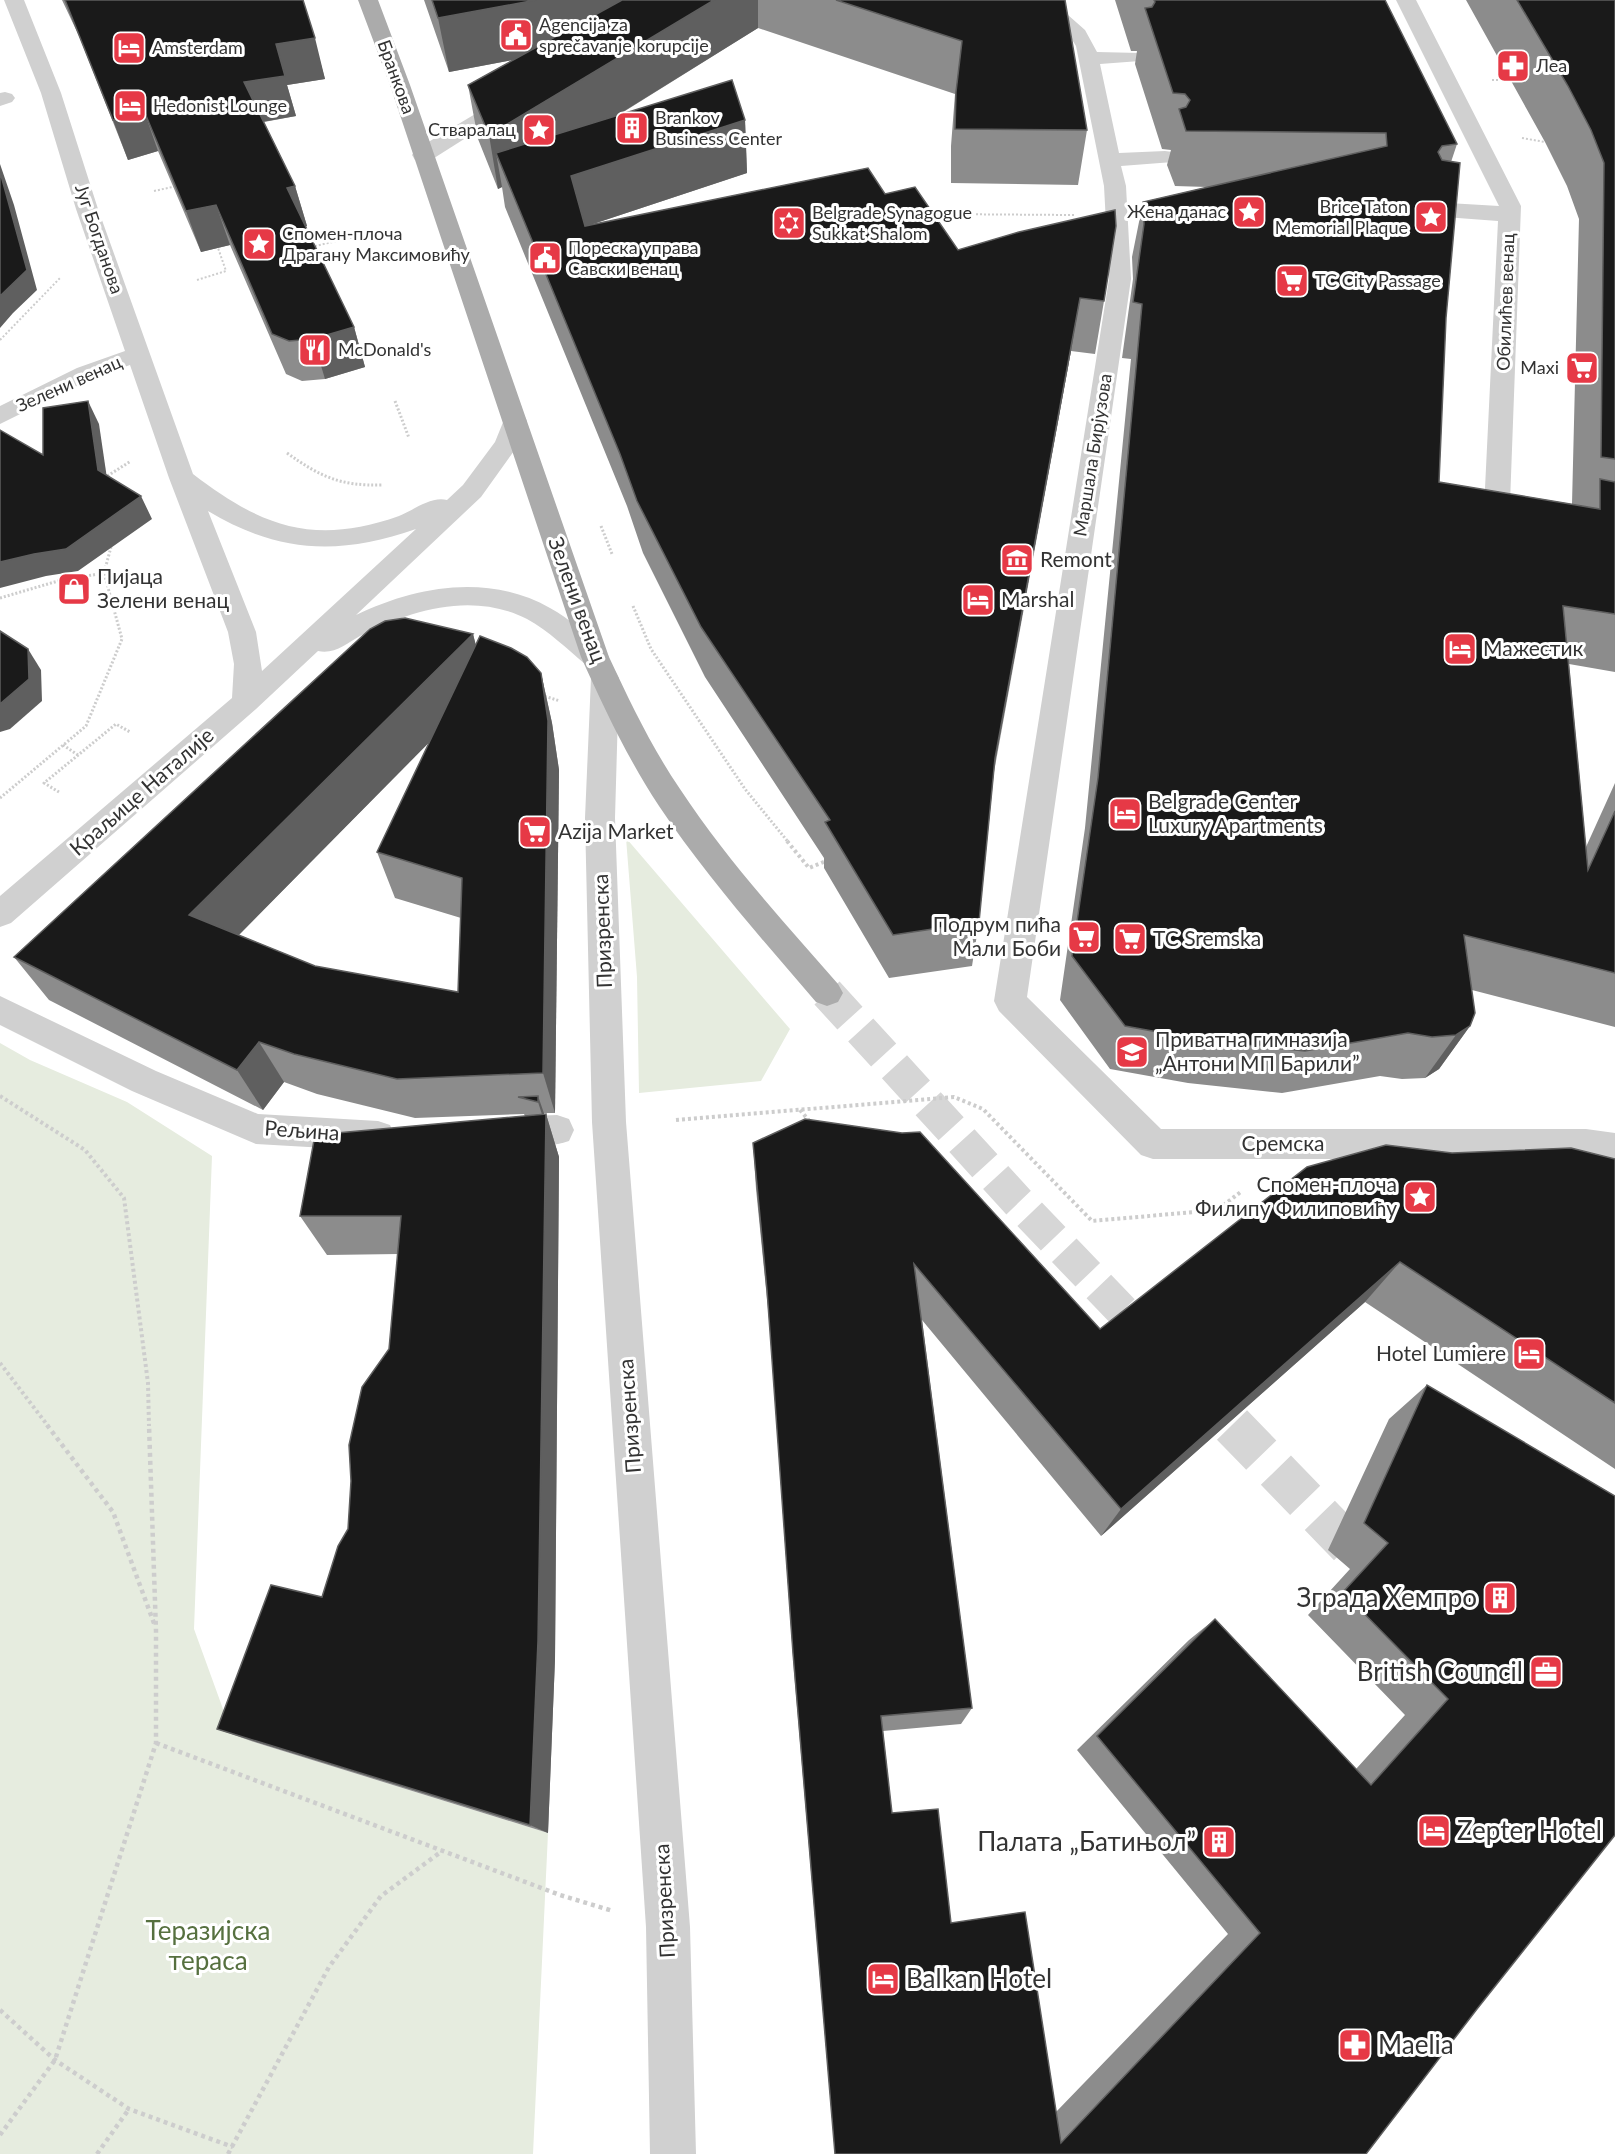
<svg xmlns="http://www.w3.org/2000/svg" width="1615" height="2154" font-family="Lato,sans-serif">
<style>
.green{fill:#e6ecdf}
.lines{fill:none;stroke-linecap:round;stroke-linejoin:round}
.major-tunnel-far1{stroke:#d6d6d6;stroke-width:34;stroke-dasharray:34 16;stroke-linecap:butt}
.major-tunnel{stroke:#d6d6d6;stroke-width:42;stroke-dasharray:42 21;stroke-linecap:butt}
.path-far3{stroke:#cdcdcd;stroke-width:2;stroke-dasharray:2 2;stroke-linecap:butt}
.path-far2{stroke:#cdcdcd;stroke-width:3;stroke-dasharray:2 2;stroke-linecap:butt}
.path-far1{stroke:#cdcdcd;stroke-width:4;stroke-dasharray:3 3;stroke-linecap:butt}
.path{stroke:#cdcdcd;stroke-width:4.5;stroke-dasharray:4 4;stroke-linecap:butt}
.minor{fill:#d0d0d0;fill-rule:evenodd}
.major{fill:#ababab;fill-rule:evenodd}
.wall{fill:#8c8c8c;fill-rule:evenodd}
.shaded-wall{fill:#5f5f5f}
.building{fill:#1a1a1a;stroke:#5f5f5f;stroke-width:1.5}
.labels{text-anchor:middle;stroke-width:6;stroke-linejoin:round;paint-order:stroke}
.far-poi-label{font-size:18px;fill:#333;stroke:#fff;text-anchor:start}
.far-street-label{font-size:18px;fill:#333;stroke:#fff}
.poi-label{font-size:21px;fill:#333;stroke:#fff;text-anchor:start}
.street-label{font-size:21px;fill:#333;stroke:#fff}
.near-poi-label{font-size:26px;fill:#333;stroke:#fff;text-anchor:end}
.near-park-label{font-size:26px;fill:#56703f;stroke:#fff}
</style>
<rect width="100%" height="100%" fill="#fff"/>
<g class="green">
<path d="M626 838 790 1029 761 1081 639 1093 637 977Z"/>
<path d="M0 1043 30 1060 127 1102 212 1156 194 1629 227 1720 254 1742 548 1833 533 2154H0Z"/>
</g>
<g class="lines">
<g class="major-tunnel-far1">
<path d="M827 993 1018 1202 1153 1343"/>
<path d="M1199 1391 1233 1426"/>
</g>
<path class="major-tunnel" d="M1232 1425 1368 1565"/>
<g class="path-far3">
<path d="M1492 80H1515"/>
<path d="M1522 138 1545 142"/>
<path d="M154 191 177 186"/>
<path d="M928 214 1074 215"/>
<path d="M311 247 354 237"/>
<path d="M197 280 226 271 217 245"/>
<path d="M0 340 60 278"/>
</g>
<g class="path-far2">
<path d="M395 401 409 438"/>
<path d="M287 453C321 477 340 486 382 485"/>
<path d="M104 478 131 461"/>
<path d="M601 526 612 554"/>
<path d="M0 598 58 581 104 573"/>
<path d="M633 606 651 649 745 789 789 843"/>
<path d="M541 695 560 701"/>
<path d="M63 745 78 755"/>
<path d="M59 792 44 783 116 724 130 732"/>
<path d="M0 798 86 726 122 639 104 573 111 547"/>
</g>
<g class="path-far1">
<path d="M787 841 809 868 826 861"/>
<path d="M0 1096 85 1150 124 1198 148 1383 149 1426"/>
<path d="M800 1110 811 1123"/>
<path d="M676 1120 954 1097 983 1109 1092 1221 1217 1210 1242 1191"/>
<path d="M0 1363 48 1426"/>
</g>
<g class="path">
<path d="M47 1425 113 1512 155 1626"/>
<path d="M156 1743 560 1895 613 1911"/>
<path d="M0 2010 55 2060 129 2109 233 2147"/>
<path d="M0 2135 55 2060 156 1743V1631L149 1425"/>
<path d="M97 2154 129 2109"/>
<path d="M228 2154 329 1967 381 1896 442 1851"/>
</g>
<g class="minor">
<path d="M4 0H24L61 93 98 209 193 474C262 527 314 546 399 516 414 510 431 496 447 500L463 485 495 442 506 415 515 413 524 415 527 421 519 444 481 497 356 615C416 586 488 573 550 608 570 619 587 635 605 650L609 657 605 664 595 667 585 664C567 649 549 631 527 619 472 591 411 610 360 636 347 643 334 655 318 651L256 709 11 923 0 927V896L232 698 234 664 228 632 169 478 130 365 93 378 0 424V406L77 368 125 351 76 209 41 93ZM208 511C278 553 339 556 416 529L262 671 256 632Z"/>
<path d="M1030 0H1051L1085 30 1097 52 1140 53 1143 57 1140 61 1100 64 1119 153 1165 151 1173 152 1176 157 1173 162 1121 166 1126 186 1131 279 1027 997 1161 1129H1586L1615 1133V1163L1586 1159H1153L1141 1155 999 1011 994 1001 1109 279 1104 186 1076 46 1071 38Z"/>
<path d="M1396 0H1416L1521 206 1510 503 1615 521V539L1497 518 1488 515 1484 509 1498 221 1431 216 1423 214 1420 209 1423 204 1431 202 1499 206Z"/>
<path d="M5 92 12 94 15 98 12 102 0 106V93Z"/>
<path d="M514 93 521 95 524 99 521 103 431 160 423 161 415 160 412 155 415 150 507 95Z"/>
<path d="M605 668 615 671 619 678 615 818 626 1122 690 1927 696 2154H650L646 1927 592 1122 585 818 591 678 595 671Z"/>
<path d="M0 996 156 1071 258 1114 378 1121 390 1125 395 1136 390 1147 378 1151 256 1144 132 1091 0 1025Z"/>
<path d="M557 1115 569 1119 574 1130 569 1141C547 1148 515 1150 493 1143L488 1132 493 1121 505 1117Z"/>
</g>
<path class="major" d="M358 0H378L410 85 609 657C630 702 652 748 680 789 726 859 783 921 838 984L843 993 838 1002 827 1006 816 1002C762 939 706 876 659 806 628 759 604 708 581 657L390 85Z"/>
</g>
<g class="wall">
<path d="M62 0H303L325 79 287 85 296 116 264 122 295 186 307 226 305 227 354 327 365 367 325 379 302 381 286 374 230 245 201 252 158 151 128 160 79 36Z"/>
<path d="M424 0H1065L1087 130 1078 185 951 183V146L955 94 758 28 617 116 745 120 747 173 593 224 885 194 958 250 1104 301 1095 354 1071 351 994 772 979 922 972 966 889 978 824 868V858L705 677 643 553 627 506 505 207 502 187 498 189 478 139 468 85 513 60 449 72Z"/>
<path d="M1115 0H1385L1457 144 1451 162 1446 318 1439 482 1572 504 1579 219 1567 186 1545 142 1466 0H1615V672L1569 664 1586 847 1615 783V1027L1472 990 1470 1026 1439 1069 1425 1078 1402 1079 1380 1076 1282 1093 1188 1083 1110 1069 1060 1000 1085 828 1131 359 1122 358 1133 279 1132 257 1143 202 1207 187 1175 186 1167 165 1171 150 1162 149 1135 64 1137 51H1131Z"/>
<path d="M473 634 476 646 541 673 552 723 559 770 555 1113H544V1115L546 1114 559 1157 555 1659 548 1833 254 1742 217 1729 322 1597 348 1529 389 1349 398 1254 327 1255 300 1216 525 1116 524 1114 415 1118 317 1094 284 1082 263 1110 49 1000 14 957ZM430 741 377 852 395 898 461 918 458 992 315 966 239 935Z"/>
<path d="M753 1143 1100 1329 1452 1153 1615 1159V1469L1365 1302 1101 1536 922 1320 972 1708 961 1724 883 1731 892 1813 951 1922 1056 2112 1228 1934 1077 1750 1189 1640 1215 1619 1356 1769 1405 1715 1308 1615 1350 1569 1328 1550 1389 1419 1427 1385 1477 2009 1366 2154H835L794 1672 770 1329 756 1189Z"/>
</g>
<g class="shaded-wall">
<path d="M536 0H758V28L508 183 496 153 502 187 498 189 489 135 581 47 449 72 438 18Z"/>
<path d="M315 38 325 79 287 85 296 116 256 123 244 82 276 44Z"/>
<path d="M144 111 158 151 128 160 113 120Z"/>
<path d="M745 120 747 173 578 229 571 176Z"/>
<path d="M0 164 14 205 37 290 13 313 0 328Z"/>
<path d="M295 186 307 226 299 228 287 188Z"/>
<path d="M216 205 230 245 201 252 186 211Z"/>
<path d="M1080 298 1071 351 987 805 995 758Z"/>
<path d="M354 327 365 367 325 379 313 339Z"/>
<path d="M88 401 99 424 109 492 98 470Z"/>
<path d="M141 496 152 519 78 571 46 576 0 588V562Z"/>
<path d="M473 634 486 685 215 959 189 915Z"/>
<path d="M28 649 41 670 42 701 10 729 0 732V704Z"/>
<path d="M541 673 552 723 559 770 555 1113 543 1073Z"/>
<path d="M1470 1026 1439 1069 1425 1078 1456 1035Z"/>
<path d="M259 1042 284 1082 263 1110 237 1070Z"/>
<path d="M538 1096 546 1119V1114L559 1157 555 1659 548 1833 530 1825 545 1124 538 1102Z"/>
<path d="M1400 1262 1365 1302 1101 1536 1121 1509Z"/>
</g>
<g class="building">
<path d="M65 0H303L315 38 276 44 285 76 244 82 295 186 287 188 354 327 313 339 289 341 272 334 216 205 186 211 144 111 113 120Z"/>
<path d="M432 0H536L438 18Z"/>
<path d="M622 0H714L489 135 468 85Z"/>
<path d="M836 0H1065L1087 130 955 129 956 92 962 41Z"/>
<path d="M1154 0H1385L1457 144 1442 146 1438 152 1442 160 1460 163 1446 318 1439 482 1600 509V479L1615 482V614L1563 606 1588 870 1615 811V973L1464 935 1475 1013 1470 1026 1456 1035 1432 1037 1408 1033 1305 1051 1207 1041 1125 1026 1072 956 1098 778 1142 304 1133 302 1144 224 1143 202 1387 146 1386 133 1186 131 1179 109 1186 107 1190 100 1185 94 1173 93 1145 8 1152 7 1155 2Z"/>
<path d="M1517 0H1615V459L1601 457 1604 163 1591 130 1568 86Z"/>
<path d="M732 80 745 120 571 176 585 226 868 168 885 194 915 187 958 250 1019 232 1115 210 1116 226 1104 301 1080 298 995 758 979 922 893 935 825 822 830 820 701 627 637 501 620 454 496 153Z"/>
<path d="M0 172 27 270 0 296Z"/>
<path d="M88 401 98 470 141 496 66 549 34 554 0 562V430L43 455V408Z"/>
<path d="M405 618 473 634 189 915 315 966 458 992 462 878 377 852 480 636 511 648 527 657 541 673 548 721 543 1073 397 1079 294 1054 259 1042 237 1070 14 957 370 629 385 621Z"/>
<path d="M0 631 28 649 29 679 0 704Z"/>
<path d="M538 1096V1102L518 1097Z"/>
<path d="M546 1114 538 1641 530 1825 217 1729 271 1585 322 1597 338 1546 348 1529 351 1481 349 1445 362 1387 389 1349 401 1216H300L315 1135Z"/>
<path d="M805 1119 902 1133 920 1132 1100 1329 1307 1167 1386 1145 1452 1153 1571 1148 1615 1159V1403L1400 1262 1121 1509 914 1264 972 1708 881 1716 892 1813 938 1809 951 1923 1025 1912 1061 2143 1260 1933 1097 1736 1215 1619 1371 1785 1448 1699 1343 1592 1388 1543 1364 1523 1427 1385 1615 1496V1835L1477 2009 1366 2154H835L793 1653 767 1290 753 1143Z"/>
</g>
<defs>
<symbol id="civic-square" viewBox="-11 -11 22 22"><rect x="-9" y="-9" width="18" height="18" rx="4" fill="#e63946" stroke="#fff"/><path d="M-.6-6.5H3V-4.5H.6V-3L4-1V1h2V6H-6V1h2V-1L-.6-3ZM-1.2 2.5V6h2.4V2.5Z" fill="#fff"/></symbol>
<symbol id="hotel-square" viewBox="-11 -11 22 22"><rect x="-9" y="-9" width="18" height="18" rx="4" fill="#e63946" stroke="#fff"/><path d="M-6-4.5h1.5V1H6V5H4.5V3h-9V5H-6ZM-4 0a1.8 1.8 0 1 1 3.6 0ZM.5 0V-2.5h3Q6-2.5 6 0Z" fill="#fff"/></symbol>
<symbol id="pharmacy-square" viewBox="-11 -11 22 22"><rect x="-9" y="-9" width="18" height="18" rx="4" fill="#e63946" stroke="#fff"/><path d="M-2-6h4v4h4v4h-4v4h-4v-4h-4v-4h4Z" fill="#fff"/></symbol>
<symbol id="building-square" viewBox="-11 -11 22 22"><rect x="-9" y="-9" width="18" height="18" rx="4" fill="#e63946" stroke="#fff"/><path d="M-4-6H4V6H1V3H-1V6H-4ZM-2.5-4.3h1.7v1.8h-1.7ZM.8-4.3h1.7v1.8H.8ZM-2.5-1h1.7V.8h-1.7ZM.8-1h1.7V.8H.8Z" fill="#fff"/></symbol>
<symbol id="sight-square" viewBox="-11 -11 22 22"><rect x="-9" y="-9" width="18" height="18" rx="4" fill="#e63946" stroke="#fff"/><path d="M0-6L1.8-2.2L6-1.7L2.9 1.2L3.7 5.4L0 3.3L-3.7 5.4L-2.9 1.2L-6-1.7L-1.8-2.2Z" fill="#fff"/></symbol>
<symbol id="synagogue-square" viewBox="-11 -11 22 22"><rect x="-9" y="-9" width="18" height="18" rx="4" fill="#e63946" stroke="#fff"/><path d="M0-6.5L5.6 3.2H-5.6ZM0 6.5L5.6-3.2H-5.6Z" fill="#fff"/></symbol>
<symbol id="supermarket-square" viewBox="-11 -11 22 22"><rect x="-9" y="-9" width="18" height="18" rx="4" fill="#e63946" stroke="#fff"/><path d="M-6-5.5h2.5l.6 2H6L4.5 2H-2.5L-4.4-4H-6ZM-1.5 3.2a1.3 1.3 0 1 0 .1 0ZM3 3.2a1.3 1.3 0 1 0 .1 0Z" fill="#fff"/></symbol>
<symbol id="restaurant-square" viewBox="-11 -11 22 22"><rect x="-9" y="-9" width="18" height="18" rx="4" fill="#e63946" stroke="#fff"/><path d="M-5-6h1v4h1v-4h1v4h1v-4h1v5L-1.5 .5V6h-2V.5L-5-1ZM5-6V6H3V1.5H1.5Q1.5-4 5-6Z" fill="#fff"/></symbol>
<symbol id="museum-square" viewBox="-11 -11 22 22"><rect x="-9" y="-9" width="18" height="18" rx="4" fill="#e63946" stroke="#fff"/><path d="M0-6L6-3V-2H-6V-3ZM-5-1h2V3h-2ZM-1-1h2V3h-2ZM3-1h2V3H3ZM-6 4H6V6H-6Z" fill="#fff"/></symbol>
<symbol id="shop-square" viewBox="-11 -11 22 22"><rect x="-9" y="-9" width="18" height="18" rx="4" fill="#e63946" stroke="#fff"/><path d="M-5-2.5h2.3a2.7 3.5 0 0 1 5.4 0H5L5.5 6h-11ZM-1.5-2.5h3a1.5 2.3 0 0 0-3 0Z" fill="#fff"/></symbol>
<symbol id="school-square" viewBox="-11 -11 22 22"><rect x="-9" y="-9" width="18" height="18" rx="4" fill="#e63946" stroke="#fff"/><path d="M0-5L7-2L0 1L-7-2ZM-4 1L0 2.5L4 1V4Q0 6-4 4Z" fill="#fff"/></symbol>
<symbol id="office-square" viewBox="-11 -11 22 22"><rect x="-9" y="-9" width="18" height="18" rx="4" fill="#e63946" stroke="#fff"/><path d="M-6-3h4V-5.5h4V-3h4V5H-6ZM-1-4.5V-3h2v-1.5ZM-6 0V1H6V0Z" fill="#fff"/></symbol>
</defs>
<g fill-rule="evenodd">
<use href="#civic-square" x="497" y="16" width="38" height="38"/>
<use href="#hotel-square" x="110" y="29" width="38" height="38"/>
<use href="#pharmacy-square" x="1494" y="47" width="38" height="38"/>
<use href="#hotel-square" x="111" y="87" width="38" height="38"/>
<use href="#building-square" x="613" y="109" width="38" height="38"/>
<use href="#sight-square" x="520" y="111" width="38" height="38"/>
<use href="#sight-square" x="1230" y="193" width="38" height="38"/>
<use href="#sight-square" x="1412" y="198" width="38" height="38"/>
<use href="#synagogue-square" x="770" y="204" width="38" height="38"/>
<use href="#sight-square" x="240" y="225" width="38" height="38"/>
<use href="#civic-square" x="526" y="239" width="38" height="38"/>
<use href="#supermarket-square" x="1273" y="262" width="38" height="38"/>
<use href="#restaurant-square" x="296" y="331" width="38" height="38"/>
<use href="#supermarket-square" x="1563" y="349" width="38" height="38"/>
<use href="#museum-square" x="998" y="541" width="38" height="38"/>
<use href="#shop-square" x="55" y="570" width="38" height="38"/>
<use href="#hotel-square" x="959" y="581" width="38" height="38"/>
<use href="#hotel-square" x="1441" y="630" width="38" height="38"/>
<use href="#hotel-square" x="1106" y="795" width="38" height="38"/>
<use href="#supermarket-square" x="516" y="813" width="38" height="38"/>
<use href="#supermarket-square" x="1065" y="918" width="38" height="38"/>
<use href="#supermarket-square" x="1111" y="920" width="38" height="38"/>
<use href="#school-square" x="1113" y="1033" width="38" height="38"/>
<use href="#sight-square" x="1401" y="1178" width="38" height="38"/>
<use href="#hotel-square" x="1510" y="1335" width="38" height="38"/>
<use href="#building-square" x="1481" y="1579" width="38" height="38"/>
<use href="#office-square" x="1527" y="1653" width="38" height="38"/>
<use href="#hotel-square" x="1415" y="1812" width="38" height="38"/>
<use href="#building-square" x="1200" y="1823" width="38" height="38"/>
<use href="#hotel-square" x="864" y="1960" width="38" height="38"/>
<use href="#pharmacy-square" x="1336" y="2026" width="38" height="38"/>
</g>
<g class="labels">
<g class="far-poi-label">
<text x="539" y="31">Agencija za<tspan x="539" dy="21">sprečavanje korupcije</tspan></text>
<text x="152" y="54">Amsterdam</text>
<text x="1536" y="72">Леа</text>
<text x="153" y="112">Hedonist Lounge</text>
<text x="655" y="124">Brankov<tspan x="655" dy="21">Business Center</tspan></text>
<text x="516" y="136" text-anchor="end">Стваралац</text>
<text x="1408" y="213" text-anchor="end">Brice Taton<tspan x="1408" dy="21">Memorial Plaque</tspan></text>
<text x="1226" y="218" text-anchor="end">Жена данас</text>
<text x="812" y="219">Belgrade Synagogue<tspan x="812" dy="21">Sukkat Shalom</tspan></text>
<text x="282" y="240">Спомен-плоча<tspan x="282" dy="21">Драгану Максимовићу</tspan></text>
<text x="568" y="254">Пореска управа<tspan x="568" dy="21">Савски венац</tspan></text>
<text x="1315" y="287">TC City Passage</text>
<text x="338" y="356">McDonald's</text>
<text x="1559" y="374" text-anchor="end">Maxi</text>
</g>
<g class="far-street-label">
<text transform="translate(396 77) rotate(70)" y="6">Бранкова</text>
<text transform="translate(99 239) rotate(71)" y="6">Југ Богданова</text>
<text transform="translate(1506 302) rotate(-88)" y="6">Обилићев венац</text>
<text transform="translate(69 384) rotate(-24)" y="6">Зелени венац</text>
<text transform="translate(1093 455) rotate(-81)" y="6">Маршала Бирјузова</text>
</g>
<g class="poi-label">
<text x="1040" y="567">Remont</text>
<text x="97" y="584">Пијаца<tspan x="97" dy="24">Зелени венац</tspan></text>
<text x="1001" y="607">Marshal</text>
<text x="1483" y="656">Мажестик</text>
<text x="1148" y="809">Belgrade Center<tspan x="1148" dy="24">Luxury Apartments</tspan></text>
<text x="558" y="839">Azija Market</text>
<text x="1061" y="932" text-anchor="end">Подрум пића<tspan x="1061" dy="24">Мали Боби</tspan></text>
<text x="1153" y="946">TC Sremska</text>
<text x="1155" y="1047">Приватна гимназија<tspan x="1155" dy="24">„Антони МП Барили”</tspan></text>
<text x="1397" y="1192" text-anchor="end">Спомен-плоча<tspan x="1397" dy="24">Филипу Филиповићу</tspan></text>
<text x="1506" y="1361" text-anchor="end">Hotel Lumiere</text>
</g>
<g class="street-label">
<text transform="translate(577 600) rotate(70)" y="7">Зелени венац</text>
<text transform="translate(142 792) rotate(-41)" y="7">Краљице Наталије</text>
<text transform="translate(603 931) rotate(-92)" y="7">Призренска</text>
<text transform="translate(302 1131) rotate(4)" y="7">Рељина</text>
<text x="1283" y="1151">Сремска</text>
<text transform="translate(630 1416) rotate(-94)" y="7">Призренска</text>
<text transform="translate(665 1901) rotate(-93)" y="7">Призренска</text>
</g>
<g class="near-poi-label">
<text x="1477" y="1607">Зграда Хемпро</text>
<text x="1523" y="1681">British Council</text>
<text x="1457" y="1840" text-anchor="start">Zepter Hotel</text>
<text x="1196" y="1851">Палата „Батињол”</text>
<text x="906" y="1988" text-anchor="start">Balkan Hotel</text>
<text x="1378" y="2054" text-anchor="start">Maelia</text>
</g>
<g class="near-park-label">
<text x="208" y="1940">Теразијска<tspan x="208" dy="30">тераса</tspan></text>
</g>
</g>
</svg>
